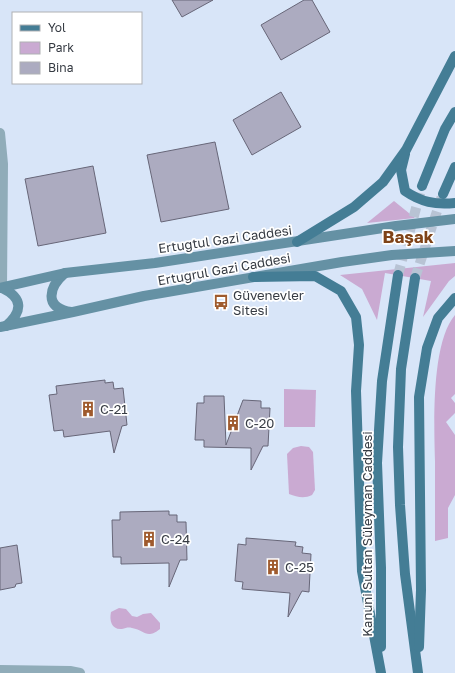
<svg xmlns="http://www.w3.org/2000/svg" width="455" height="673" font-family="'Golos Text',sans-serif">
<style>
.green{fill:#caaad2}
.building{fill:#acabc0;stroke:#676678}
.lines{fill:none;stroke-linecap:round;stroke-linejoin:round}
.primary-tunnel{stroke:#b8c3d4;stroke-width:10;stroke-dasharray:10 5;stroke-linecap:butt}
.minor{stroke:#90acb9;stroke-width:10}
.tertiary{stroke:#90acb9;stroke-width:10}
.secondary{stroke:#6591a4;stroke-width:10}
.primary{stroke:#447d95;stroke-width:10}
.labels{text-anchor:middle;stroke-width:3.5;stroke-linejoin:round;paint-order:stroke}
.street-label{font-size:13px;fill:#363b43;stroke:#fff}
.poi-label{font-size:13px;fill:#363b43;stroke:#fff;text-anchor:start}
.district-label{font-size:17px;font-weight:bold;fill:#7f4318;stroke:#fff}
</style>
<rect width="100%" height="100%" fill="#d8e5f8"/>
<g class="green">
<path d="M394 201 415 218 367 223Z"/>
<path d="M455 263V276L449 281 423 317 431 281 385 273 377 320 362 289 340 275Z"/>
<path d="M455 315V394L451 398 455 403V413L446 422 455 435V495L448 508V538L435 541C435 514 435 488 435 461 434 425 431 343 455 315Z"/>
<path d="M284 389 316 390 315 427H284Z"/>
<path d="M301 446 309 447 313 452 315 490 312 495C304 499 297 497 289 494L287 454 293 448Z"/>
<path d="M119 608 126 609 132 616 137 617 143 614 151 613 160 623V629C146 640 145 630 132 628 128 627 126 628 122 629 112 630 109 621 111 612Z"/>
</g>
<g class="building">
<path d="M172 0H213L182 17Z"/>
<path d="M304 0H312L330 32 281 60 261 25Z"/>
<path d="M281 92 301 127 252 155 233 120Z"/>
<path d="M215 142 229 209 161 222 147 155Z"/>
<path d="M93 166 106 233 38 246 25 179Z"/>
<path d="M105 380V383L113 382 114 389 123 388 127 425 122 426 114 453 110 431 64 437 63 430 54 431 49 395 57 394 56 386Z"/>
<path d="M204 396H224L226 445 243 400 261 401V408H270L268 446H263L251 470V448L204 447V440H195L197 403H204Z"/>
<path d="M169 511V515H177V522H186L187 560H180L169 587V563L121 564V557H113L112 520H120V512Z"/>
<path d="M246 538 296 542 295 546 303 547 302 553 311 554 309 592 302 591 288 617 290 593 242 589 243 582 235 581 238 544 246 545Z"/>
<path d="M17 545 22 583 16 584 15 587 0 590V548Z"/>
</g>
<g class="lines">
<g class="primary-tunnel">
<path d="M398 275 422 186"/>
<path d="M415 278 442 196"/>
</g>
<path class="minor" d="M0 133 3 164 2 288"/>
<path class="tertiary" d="M0 670 70 671 80 673"/>
<g class="secondary">
<path d="M65 273C49 287 43 307 71 312"/>
<path d="M0 288 65 273 155 263 396 226 455 219"/>
<path d="M2 288C23 298 23 311 6 326"/>
<path d="M0 327 73 312 144 296 342 262 392 255 455 251"/>
</g>
<g class="primary">
<path d="M405 154 401 170 405 191C421 202 435 205 455 203"/>
<path d="M422 186 445 129 455 112"/>
<path d="M443 194 455 167"/>
<path d="M297 242 354 207 383 182 406 150 455 56"/>
<path d="M253 277 315 276 341 291 356 317 359 345 356 391 362 571 381 673"/>
<path d="M415 278 401 369 398 447 400 505 405 574 418 673"/>
<path d="M381 647V568L377 463 382 381 398 275"/>
<path d="M419 647 421 590 419 397 427 348 438 318 455 298"/>
</g>
</g>
<defs>
<symbol id="bus-bare" viewBox="-9 -9 18 18"><path d="M-5-6H5V4H4V6H2V4H-2V6H-4V4H-5ZM-3.5-4V0h7V-4ZM-3.5 1.2v1.5H-2V1.2ZM2 1.2v1.5H3.5V1.2Z" fill="#9f5a2d" stroke="#fff" stroke-width="2.5" paint-order="stroke"/></symbol>
<symbol id="building-bare" viewBox="-9 -9 18 18"><path d="M-4-6H4V6H1V3H-1V6H-4ZM-2.5-4.3h1.7v1.8h-1.7ZM.8-4.3h1.7v1.8H.8ZM-2.5-1h1.7V.8h-1.7ZM.8-1h1.7V.8H.8Z" fill="#9f5a2d" stroke="#fff" stroke-width="2.5" paint-order="stroke"/></symbol>
</defs>
<g fill-rule="evenodd">
<use href="#bus-bare" x="210" y="291" width="22" height="22"/>
<use href="#building-bare" x="77" y="398" width="22" height="22"/>
<use href="#building-bare" x="222" y="412" width="22" height="22"/>
<use href="#building-bare" x="138" y="528" width="22" height="22"/>
<use href="#building-bare" x="262" y="556" width="22" height="22"/>
</g>
<g class="labels">
<g class="street-label">
<text transform="translate(225 239) rotate(-8)" y="5">Ertuğtul Gazi Caddesi</text>
<text transform="translate(224 269) rotate(-10)" y="5">Ertuğrul Gazi Caddesi</text>
<text transform="translate(367 534) rotate(-90)" y="5">Kanuni Sultan Süleyman Caddesi</text>
</g>
<g class="poi-label">
<text x="233" y="300">Güvenevler<tspan x="233" dy="15">Sitesi</tspan></text>
<text x="100" y="414">C-21</text>
<text x="245" y="428">C-20</text>
<text x="161" y="544">C-24</text>
<text x="285" y="572">C-25</text>
</g>
<g class="district-label">
<text x="408" y="243">Başak</text>
</g>
</g>
<rect x="12" y="12" width="130" height="72" fill="#ffffff" stroke="#afb1b4"/>
<rect x="20" y="25" width="20" height="6" fill="#447d95" stroke="#afb1b4"/>
<text x="48" y="32" font-size="12" fill="#363b43">Yol</text>
<rect x="20" y="42" width="20" height="12" fill="#caaad2" stroke="#afb1b4"/>
<text x="48" y="52" font-size="12" fill="#363b43">Park</text>
<rect x="20" y="62" width="20" height="12" fill="#acabc0" stroke="#afb1b4"/>
<text x="48" y="72" font-size="12" fill="#363b43">Bina</text>
</svg>
